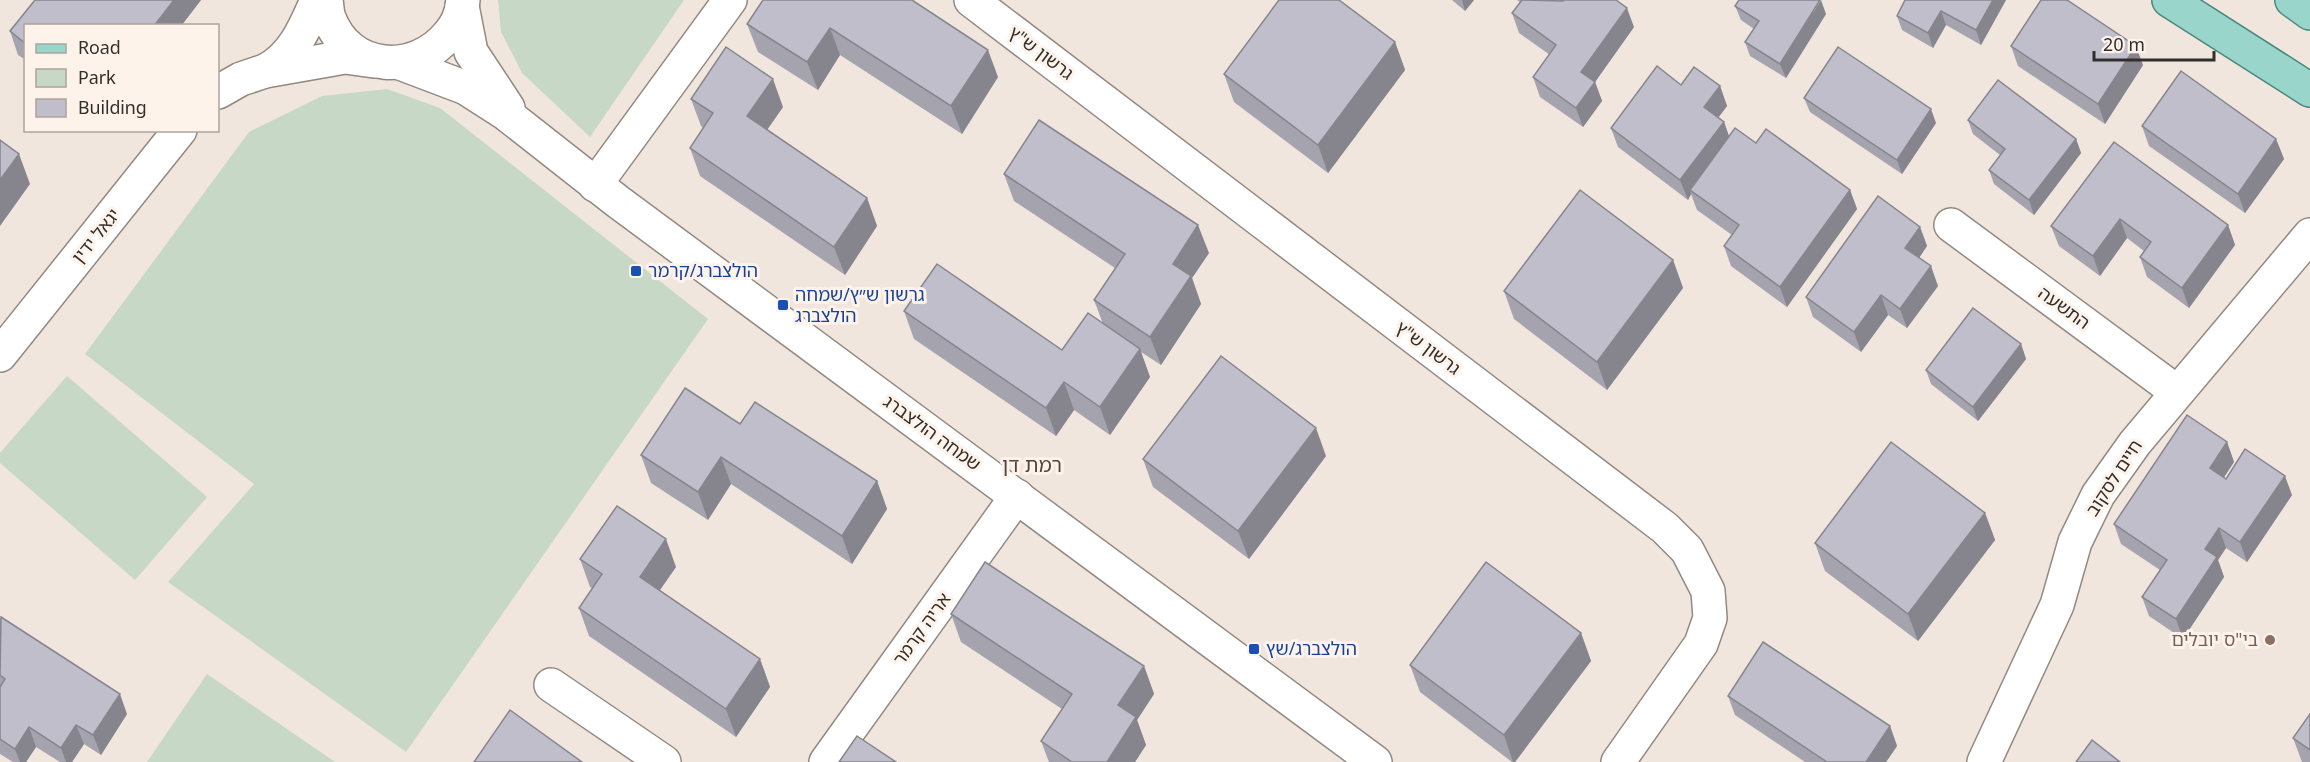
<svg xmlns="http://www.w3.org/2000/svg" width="2310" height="762" font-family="Georgia,'Noto Sans Hebrew',serif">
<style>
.green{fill:#c7d8c7}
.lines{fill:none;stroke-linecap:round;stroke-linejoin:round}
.minor-casing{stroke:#928981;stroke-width:36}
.major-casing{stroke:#4a887c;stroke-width:36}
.minor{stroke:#fff;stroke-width:33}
.major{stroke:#9ad5cb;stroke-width:33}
.wall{fill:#a4a3ae}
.shaded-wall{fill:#86858d}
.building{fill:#bfbeca;stroke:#86858d;stroke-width:1.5}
.transit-dot{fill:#1a4fb4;stroke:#fef3eb;stroke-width:2}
.education-dot{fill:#8d6e63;stroke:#fef3eb;stroke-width:2}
.labels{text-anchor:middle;stroke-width:6;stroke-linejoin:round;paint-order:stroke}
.street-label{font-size:18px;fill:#322e2b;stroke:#fef3eb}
.transit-label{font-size:18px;fill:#164399;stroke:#fef3eb;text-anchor:start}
.education-label{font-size:18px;fill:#785e54;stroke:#fef3eb;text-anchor:end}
.neighbourhood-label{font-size:20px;fill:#4f4640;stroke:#fef3eb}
</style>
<rect width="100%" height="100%" fill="#f1e6de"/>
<g class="green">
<path d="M498 0H684L590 137 522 73 501 32Z"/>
<path d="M387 89 440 108 708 319 406 752 168 582 254 484 85 354 249 132 322 96Z"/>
<path d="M67 376 207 497 135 580 0 463V453Z"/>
<path d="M207 674 335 762H147Z"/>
</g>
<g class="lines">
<defs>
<g id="minor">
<path d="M326 0C327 6 327 13 329 18 349 72 415 76 449 34 457 25 462 12 463 0"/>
<path d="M971 0 1665 528 1687 550 1708 591 1710 618 1701 644 1618 762"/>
<path d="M462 6 471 52 508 108"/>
<path d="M400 63 466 88 505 113 617 201 1375 762"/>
<path d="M265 71C293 57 305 28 317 0"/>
<path d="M218 92 241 79 265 71 345 57 374 61"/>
<path d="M595 185 730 0"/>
<path d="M1951 225 2177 392"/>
<path d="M0 355 180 130"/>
<path d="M551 685 664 762"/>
<path d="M826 762 1017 496"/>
<path d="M1984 762 2057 605 2075 542 2098 495 2135 443 2310 235"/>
</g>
<g id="major">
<path d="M2169 0 2310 90"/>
<path d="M2292 0 2310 13"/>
</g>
</defs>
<use href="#minor" class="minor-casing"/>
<use href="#major" class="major-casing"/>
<use href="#minor" class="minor"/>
<use href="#major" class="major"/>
</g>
<g class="wall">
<path d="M35 0H201L181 26H26V60L18 55 10 31Z"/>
<path d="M763 0 998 77 962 134 840 55 818 90 758 52 747 24Z"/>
<path d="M1452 0H1474L1465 11Z"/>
<path d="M1517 0H1563L1634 27 1595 82 1602 101 1583 127 1540 97 1533 77 1550 55 1519 33 1512 13 1520 2Z"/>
<path d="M1905 0H2006L1981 45 1946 25 1933 48 1902 30 1897 16Z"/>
<path d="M1735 6 1826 14 1786 78 1750 56 1745 42 1754 29 1741 20Z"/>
<path d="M1395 42 1405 70 1328 173 1234 102 1224 74Z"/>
<path d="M2011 46 2143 65 2105 124 2018 66Z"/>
<path d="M1681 85 1720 86 1727 106 1718 118 1724 122 1729 136 1756 143 1850 190 1857 209 1787 307 1731 266 1724 246 1732 235 1697 210 1691 194 1688 200 1618 147 1611 128Z"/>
<path d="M1804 98 1936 123 1902 174 1810 112Z"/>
<path d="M691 99 783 107 767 130 867 198 877 226 845 275 700 176 690 148 703 128 701 126Z"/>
<path d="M1968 120 2076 139 2081 153 2034 215 1994 184 1989 170 2000 155 1973 134Z"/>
<path d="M2142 126 2276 139 2284 159 2245 213 2149 146Z"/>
<path d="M2114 142 2228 225 2235 245 2189 308 2147 277 2140 257 2144 251 2127 238 2100 276 2059 246 2051 226Z"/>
<path d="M1004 174 1209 253 1192 278 1201 304 1161 365 1141 352 1150 377 1110 435 1074 410 1056 436 914 339 904 311 1062 350 1103 324 1094 300 1115 268 1014 201Z"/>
<path d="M1920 227 1927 246 1919 258 1938 286 1907 328 1888 315 1861 352 1813 317 1806 297Z"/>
<path d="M1673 260 1683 288 1607 390 1514 319 1504 291Z"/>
<path d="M2021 344 2026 359 1978 421 1931 384 1926 370Z"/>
<path d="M740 424 877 481 887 509 852 564 731 484 708 520 651 483 641 455Z"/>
<path d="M2227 442 2234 462 2224 477 2226 479 2292 495 2247 562 2226 548 2218 560 2224 577 2183 639 2149 616 2142 597 2160 570 2121 544 2114 524Z"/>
<path d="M1326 456 1249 559 1153 487 1143 459Z"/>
<path d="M1985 513 1995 540 1918 641 1825 571 1815 543Z"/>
<path d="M580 559 676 567 660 590 760 659 770 687 736 737 589 636 579 608 592 588 590 587Z"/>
<path d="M951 614 1144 666 1154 694 1137 720 1146 745 1135 762H1049L1041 741 1062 709 961 642Z"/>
<path d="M0 618 127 714 101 755 84 744 72 762H60L36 747 26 762H13L0 754Z"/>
<path d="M1581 633 1591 661 1515 762H1512L1420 692 1410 665Z"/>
<path d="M1728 696 1890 726 1897 746 1886 762H1805L1735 715Z"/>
<path d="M2310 714V762H2302L2293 738Z"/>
</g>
<g class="shaded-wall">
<path d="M174 0H201L181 26H154Z"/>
<path d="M1462 0H1474L1465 11Z"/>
<path d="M1821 0 1826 14 1786 78 1780 64Z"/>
<path d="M1993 0H2006L1981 45 1976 30Z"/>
<path d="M1627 8 1634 27 1595 82 1602 101 1583 127 1576 108 1581 72Z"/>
<path d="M1941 11 1946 25 1933 48 1928 33Z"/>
<path d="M830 28 840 55 818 90 807 62Z"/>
<path d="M1395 42 1405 70 1328 173 1318 145Z"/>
<path d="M2136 46 2143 65 2105 124 2098 104Z"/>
<path d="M988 50 998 77 962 134 951 106Z"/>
<path d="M773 79 783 107 757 144 747 116Z"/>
<path d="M1720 86 1727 106 1711 127 1704 107Z"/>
<path d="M1931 109 1936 123 1902 174 1897 160Z"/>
<path d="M1724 122 1731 142 1690 190 1691 194 1688 200 1680 180Z"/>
<path d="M2076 139 2081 153 2034 215 2029 200Z"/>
<path d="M2276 139 2284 159 2245 213 2238 194Z"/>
<path d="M19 154 30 184 0 226V180Z"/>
<path d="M1850 190 1857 209 1787 307 1780 287Z"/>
<path d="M867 198 877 226 845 275 834 247Z"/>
<path d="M2120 219 2127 238 2100 276 2093 256Z"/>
<path d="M1198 225 1209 253 1192 278 1201 304 1161 365 1150 337 1173 264Z"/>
<path d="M2228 225 2235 245 2189 308 2182 288Z"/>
<path d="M1920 227 1927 246 1912 268 1905 248Z"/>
<path d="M1673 260 1683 288 1607 390 1597 362Z"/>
<path d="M1931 266 1938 286 1907 328 1900 309Z"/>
<path d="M1881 295 1888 315 1861 352 1854 332Z"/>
<path d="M2021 344 2026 359 1978 421 1973 407Z"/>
<path d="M1140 349 1150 377 1110 435 1100 407Z"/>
<path d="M1064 382 1074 410 1056 436 1046 408Z"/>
<path d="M1316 428 1326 456 1249 559 1238 531Z"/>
<path d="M2227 442 2234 462 2217 488 2210 468Z"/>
<path d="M721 457 731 484 708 520 698 492Z"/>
<path d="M2285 476 2292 495 2247 562 2240 542Z"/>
<path d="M877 481 887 509 852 564 842 536Z"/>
<path d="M1985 513 1995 540 1918 641 1908 614Z"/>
<path d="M2219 528 2226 548 2218 560 2224 577 2183 639 2176 619 2205 549Z"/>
<path d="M666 539 676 567 650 604 640 577Z"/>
<path d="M1581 633 1591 661 1515 762H1513L1504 735Z"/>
<path d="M760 659 770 687 736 737 726 709Z"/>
<path d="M1144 666 1154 694 1137 720 1146 745 1135 762H1107L1118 705Z"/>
<path d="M120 694 127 714 101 755 93 735Z"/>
<path d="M76 725 84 744 72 762H66L61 748Z"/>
<path d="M1890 726 1897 746 1886 762H1866Z"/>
<path d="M29 727 36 747 26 762H20L15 749Z"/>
</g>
<g class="building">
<path d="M35 0H174L154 26H26V44L10 31Z"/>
<path d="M763 0H912L988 50 951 106 830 28 807 62 747 24Z"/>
<path d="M1279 0H1339L1395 42 1318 145 1224 74Z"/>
<path d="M1522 0 1563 1V0H1616L1627 8 1581 72 1595 82 1576 108 1533 77 1556 45 1512 13Z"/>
<path d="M1739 0H1820L1780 64 1745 42 1759 21 1735 6Z"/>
<path d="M1905 0H1993L1976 30 1941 11 1928 33 1897 16Z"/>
<path d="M2041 0H2067L2136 46 2098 104 2011 46Z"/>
<path d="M726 47 773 79 747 116 867 198 834 247 690 148 713 113 691 99Z"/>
<path d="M1838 47 1931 109 1897 160 1804 98Z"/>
<path d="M1657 66 1681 85 1694 67 1720 86 1704 107 1724 122 1680 180 1611 128Z"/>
<path d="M2181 71 2276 139 2238 194 2142 126Z"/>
<path d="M1998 80 2076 139 2029 200 1989 170 2005 149 1968 120Z"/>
<path d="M1039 120 1198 225 1173 264 1191 276 1150 337 1094 300 1125 254 1004 174Z"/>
<path d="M1735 128 1756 143 1766 129 1850 190 1780 287 1724 246 1739 225 1690 190Z"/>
<path d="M0 140 19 154 0 180Z"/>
<path d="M2114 142 2228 225 2182 288 2140 257 2151 242 2120 219 2093 256 2051 226Z"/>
<path d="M1580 190 1673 260 1597 362 1504 291Z"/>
<path d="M1878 196 1920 227 1905 248 1931 266 1900 309 1881 295 1854 332 1806 297Z"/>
<path d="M937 264 1062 350 1088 313 1140 349 1100 407 1064 382 1046 408 904 311Z"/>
<path d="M1973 308 2021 344 1973 407 1926 370Z"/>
<path d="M1221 356 1316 428 1238 531 1143 459Z"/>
<path d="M685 388 740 424 755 402 877 481 842 536 721 457 698 492 641 455Z"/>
<path d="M2187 415 2227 442 2210 468 2226 479 2245 449 2285 476 2240 542 2219 528 2205 549 2217 557 2176 619 2142 597 2167 560 2114 524Z"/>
<path d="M1891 442 1985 513 1908 614 1815 543Z"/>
<path d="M617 506 666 539 640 577 760 659 726 709 579 608 602 574 580 559Z"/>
<path d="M985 562 1144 666 1118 705 1136 717 1107 762H1072L1041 741 1072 694 951 614Z"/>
<path d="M1486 562 1581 633 1504 735 1410 665Z"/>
<path d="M1 617 120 694 93 735 76 725 61 748 29 727 15 749 0 739V687L5 679 0 675Z"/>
<path d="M1763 642 1890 726 1866 762H1827L1728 696Z"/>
<path d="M510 710 582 762H474Z"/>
<path d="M2310 714V750L2293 738Z"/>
<path d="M857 736 896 762H839Z"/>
<path d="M2092 740 2120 762H2076Z"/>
</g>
<g class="transit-dot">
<rect x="630" y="265" width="12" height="12" rx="3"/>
<rect x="777" y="299" width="12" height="12" rx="3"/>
<rect x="1248" y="643" width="12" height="12" rx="3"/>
</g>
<circle class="education-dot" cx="2270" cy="640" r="6"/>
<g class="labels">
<g class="street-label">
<text transform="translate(1041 53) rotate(37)" y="6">גרשון ש"ץ</text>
<text transform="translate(96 236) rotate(-51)" y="6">יגאל ידין</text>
<text transform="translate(2064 308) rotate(36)" y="6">התשעה</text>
<text transform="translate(1428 348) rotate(37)" y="6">גרשון ש"ץ</text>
<text transform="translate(932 433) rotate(36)" y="6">שמחה הולצברג</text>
<text transform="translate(2114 478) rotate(-57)" y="6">חיים לסקוב</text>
<text transform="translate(922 629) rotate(-54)" y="6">אריה קרמר</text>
</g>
<g class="transit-label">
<text x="648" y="277">הולצברג/קרמר</text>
<text x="795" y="301">גרשון ש״ץ/שמחה<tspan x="795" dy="21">הולצברג</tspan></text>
<text x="1266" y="655">הולצברג/שץ</text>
</g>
<g class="education-label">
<text x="2258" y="646">בי"ס יובלים</text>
</g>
<g class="neighbourhood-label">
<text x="1032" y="472">רמת דן</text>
</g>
</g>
<rect x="24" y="24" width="195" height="108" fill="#fef3eb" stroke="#aca49e" stroke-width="1.5"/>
<rect x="36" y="44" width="30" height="9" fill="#9ad5cb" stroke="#aca49e" stroke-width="1.5"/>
<text x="78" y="54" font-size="18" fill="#322e2b">Road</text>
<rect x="36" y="69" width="30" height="18" fill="#c7d8c7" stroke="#aca49e" stroke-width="1.5"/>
<text x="78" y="84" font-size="18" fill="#322e2b">Park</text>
<rect x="36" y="99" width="30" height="18" fill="#bfbeca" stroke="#aca49e" stroke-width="1.5"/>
<text x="78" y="114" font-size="18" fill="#322e2b">Building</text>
<path d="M2094 51v9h120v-9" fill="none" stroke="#322e2b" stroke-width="3"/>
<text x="2103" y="51" font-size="18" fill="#322e2b" stroke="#fef3eb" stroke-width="4.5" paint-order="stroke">20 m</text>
</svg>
